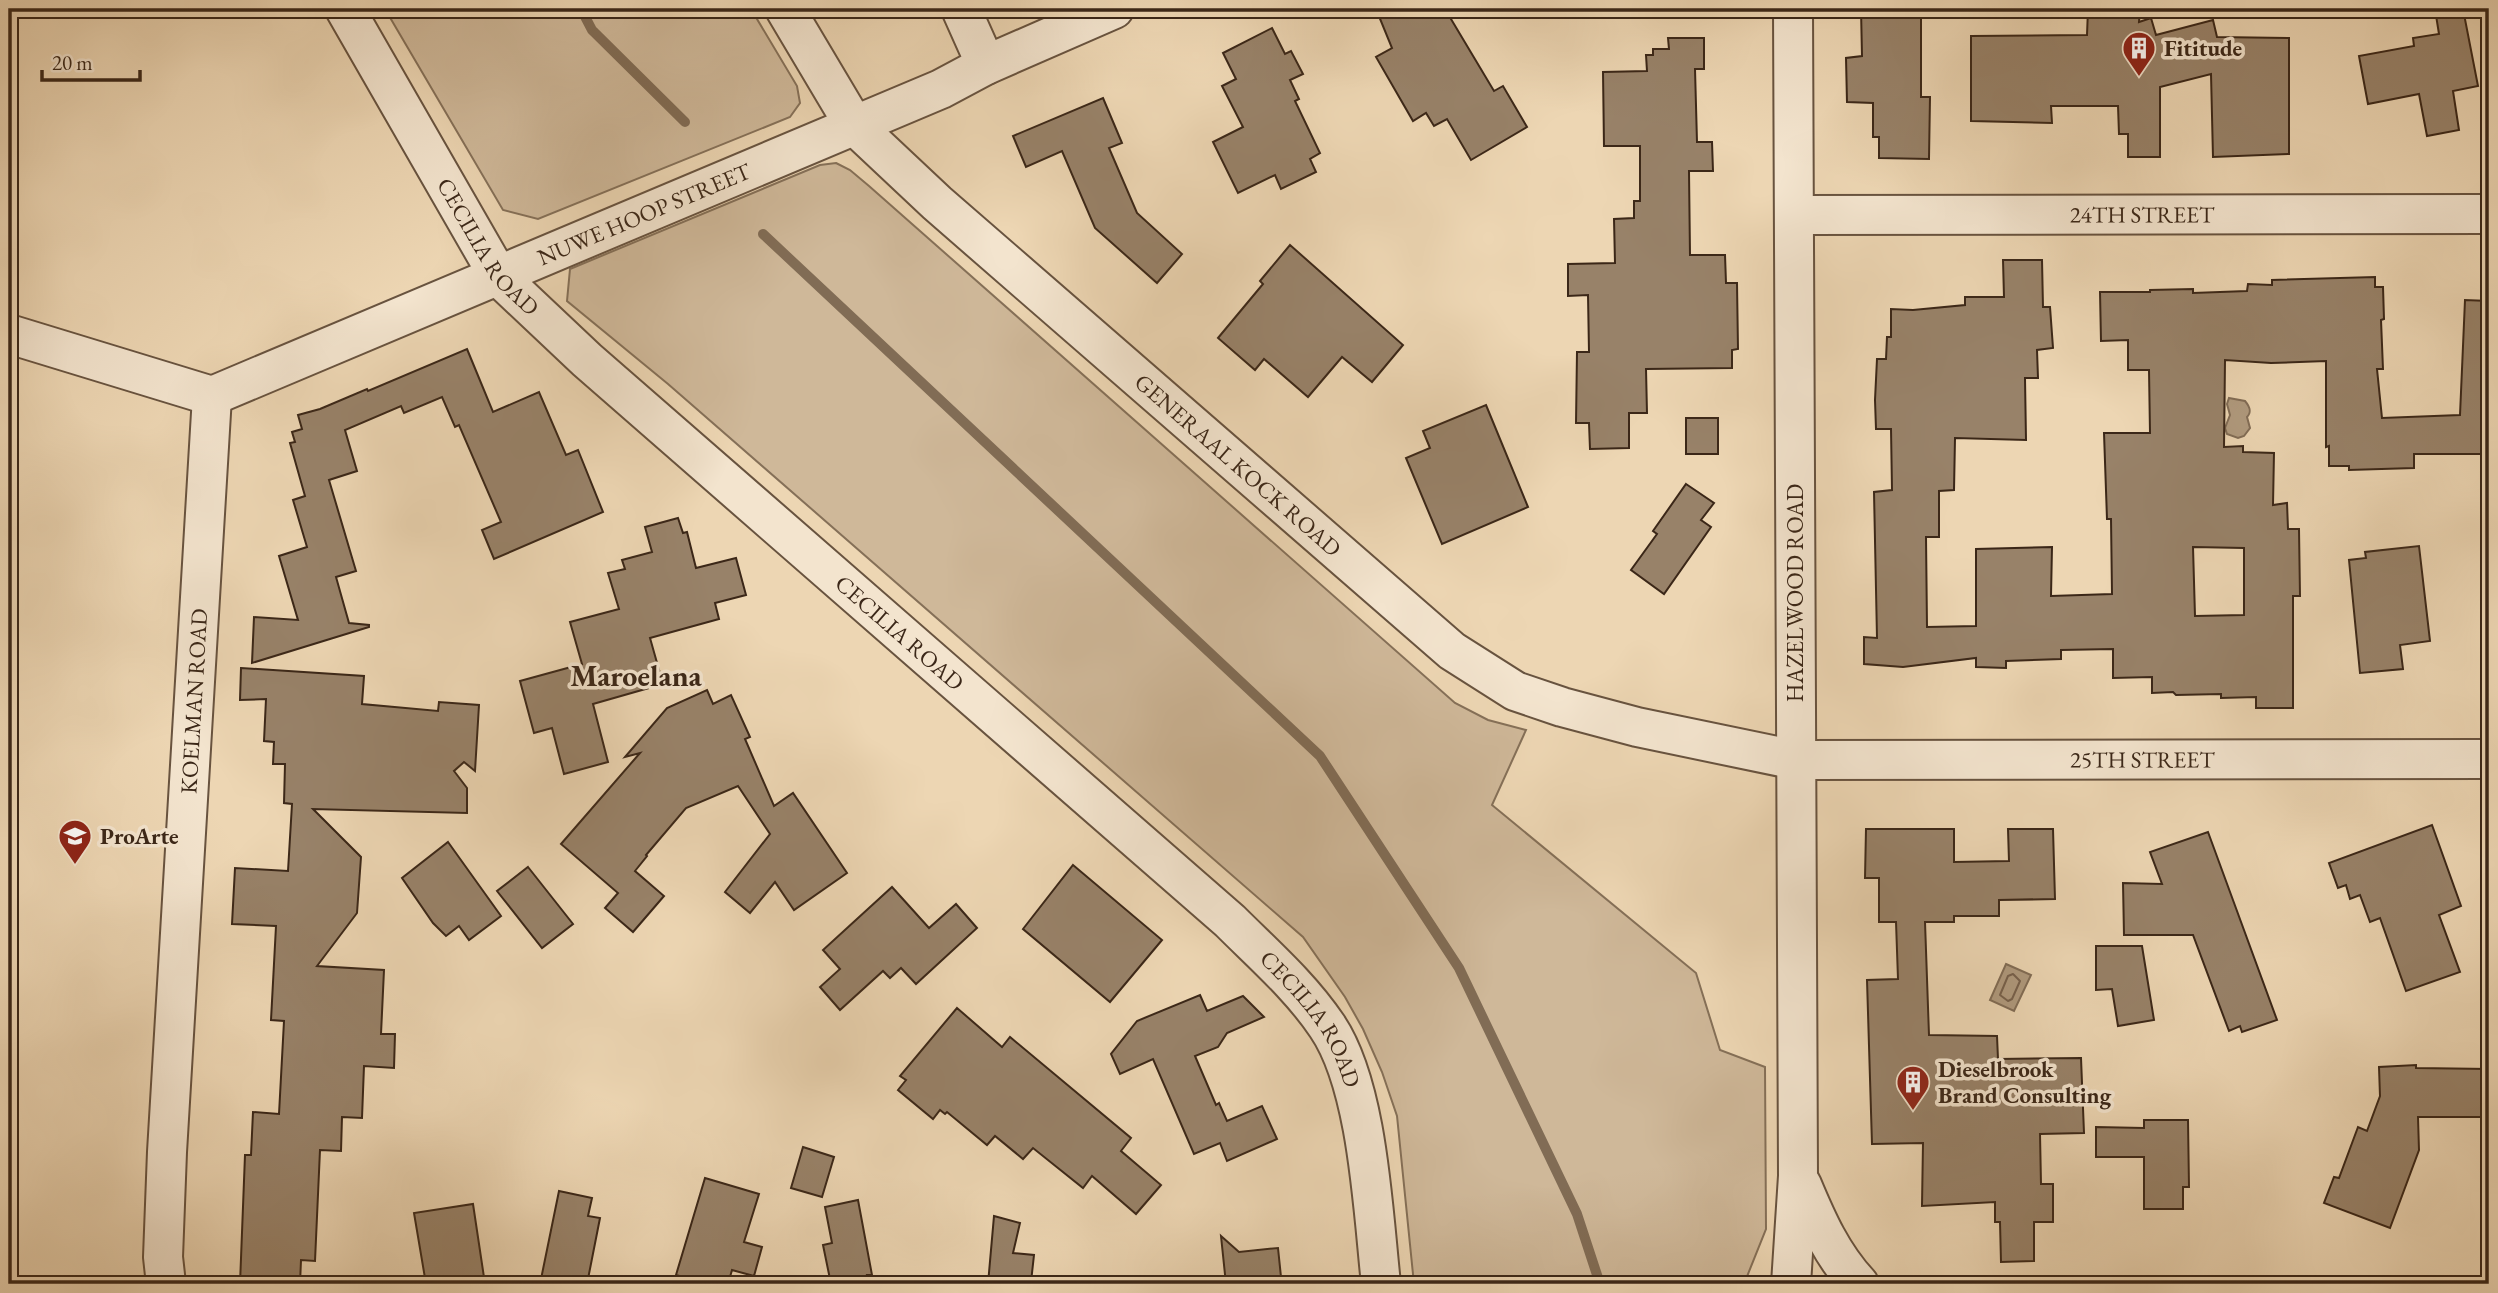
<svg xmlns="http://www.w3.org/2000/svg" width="2498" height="1293" font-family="'EB Garamond',serif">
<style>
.green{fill:#cfb899;stroke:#857058;stroke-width:2}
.water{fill:#b09a7e;stroke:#816c55;stroke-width:2}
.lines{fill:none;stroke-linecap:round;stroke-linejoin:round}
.shore{stroke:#76604b;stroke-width:2}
.stream{stroke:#816c55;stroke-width:10}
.building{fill:#988269;stroke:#3b2718;stroke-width:2;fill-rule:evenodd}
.minor-casing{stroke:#68533f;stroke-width:42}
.minor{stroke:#f3e4ce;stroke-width:38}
.labels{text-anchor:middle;stroke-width:7;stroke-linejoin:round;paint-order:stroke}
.poi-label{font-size:23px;font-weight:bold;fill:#3b2718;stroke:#f3e4ce;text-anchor:start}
.street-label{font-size:23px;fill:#3b2718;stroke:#f3e4ce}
.district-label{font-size:30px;font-weight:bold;fill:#3b2718;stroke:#f3e4ce}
</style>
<rect width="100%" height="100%" fill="#edd6b3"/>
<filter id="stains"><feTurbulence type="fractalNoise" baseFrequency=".00286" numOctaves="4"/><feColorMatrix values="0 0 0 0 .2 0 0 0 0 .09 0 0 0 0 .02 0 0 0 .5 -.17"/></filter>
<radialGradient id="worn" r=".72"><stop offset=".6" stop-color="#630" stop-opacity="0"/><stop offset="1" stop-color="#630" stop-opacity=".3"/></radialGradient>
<g class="green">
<path d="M385 9H751L797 86 800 103 790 117 538 219 503 210Z"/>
<path d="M836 163 850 170 869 186 1455 703 1488 720 1526 730 1492 805 1696 973 1720 1050 1765 1067 1766 1229 1744 1284H1414L1397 1116 1382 1072 1363 1029 1345 997 1303 937 668 384 567 301 570 269 820 165Z"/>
</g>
<g class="water">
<path d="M2229 398 2245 401C2250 407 2252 412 2247 417L2250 428 2244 436 2238 438 2227 434 2225 428 2230 415 2227 404Z"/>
<path d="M2006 964 2031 975 2014 1011 1990 1000Z"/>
</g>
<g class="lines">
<path class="shore" d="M2013 974 2020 981 2012 999 2008 1001 2000 995 2008 976Z"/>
<g class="stream">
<path d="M581 9 592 30 685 122"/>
<path d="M763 234 1320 756 1459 968 1577 1214 1600 1284"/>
</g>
</g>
<g class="building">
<path d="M1376 9H1445L1494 91 1503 86 1527 127 1471 160 1447 119 1434 126 1426 113 1413 121 1376 57 1392 48Z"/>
<path d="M1861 9H1921V97H1930L1929 159 1879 158V137H1873V103L1847 102 1846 58 1862 56Z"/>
<path d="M2088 9H2140L2139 22 2151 18 2156 35 2213 20 2217 37 2289 38V154L2213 157 2211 74 2160 87V157H2128V134H2119L2118 106H2051L2052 123 1971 121V36L2087 35Z"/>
<path d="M2435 9H2463L2478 86 2453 91 2459 130 2427 136 2419 94 2368 104 2359 56 2414 46 2413 38 2439 34Z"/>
<path d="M1272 28 1285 54 1291 51 1303 74 1290 80 1299 99 1295 101 1320 153 1310 159 1316 172 1281 189 1275 175 1238 193 1213 142 1243 127 1222 86 1236 79 1223 53Z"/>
<path d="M1668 38H1704V69H1695L1697 142H1712L1713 171H1689L1690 255H1725L1726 283H1737L1738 349 1732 350V368L1646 369 1647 413H1629V448L1590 449 1589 423H1576L1577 352H1589L1588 295 1568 296V264L1615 263 1614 219 1634 218V201H1640V146H1604L1603 72 1647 71 1646 55H1653V49H1669Z"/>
<path d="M1103 98 1122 143 1109 148 1137 213 1182 254 1157 283 1095 228 1062 151 1026 167 1013 136Z"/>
<path d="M1290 245 1403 345 1372 382 1342 357 1308 397 1264 359 1255 370 1218 338 1263 284 1260 281Z"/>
<path d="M2003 260H2042L2043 307H2050L2053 348 2037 350 2038 378H2025L2026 440 1955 438 1954 490 1939 491V537H1926L1927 627 1976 626V549L2052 547 2051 596 2112 594 2111 519H2107L2104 433H2150L2149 370H2128V340L2101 341 2100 292H2150V290L2193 289V293L2247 291 2248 284 2272 285V280L2375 277V287H2383L2384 319 2381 320 2383 369H2377L2382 418 2460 415 2465 300 2489 301V454H2414V468L2349 470V466H2329V446L2326 447V361L2271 363 2225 360 2224 447 2243 446V452L2274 453 2273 505 2287 503 2288 529H2299L2300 596H2293V708H2256V697L2221 698V694L2176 695 2173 692 2152 693V677L2113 678V649L2061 650V659L2006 661V668L1976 667V658L1903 667 1864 664V637L1877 638 1874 492 1892 490 1891 429H1876L1875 400 1877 359H1886L1887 337H1891V309L1913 310 1965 305V297H2004ZM2193 547 2244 548V615L2195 616Z"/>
<path d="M467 349 493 412 539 392 566 455 578 450 603 512 494 559 482 530 501 522 459 425 455 427 442 397 404 413 401 406 345 430 357 471 329 480 356 571 336 577 349 623 369 625V627L252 663 254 617 298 620 279 556 307 547 293 500 305 496 290 443 295 442 292 432 302 429 298 415 320 409 367 389 368 391Z"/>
<path d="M1486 405 1528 507 1442 544 1406 458 1430 448 1423 431Z"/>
<rect x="1686" y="418" width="32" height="36"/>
<path d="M1686 484 1714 503 1701 520 1711 527 1664 594 1631 570 1657 534 1653 531Z"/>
<path d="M678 518 683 533 687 532 696 568 736 558 746 595 715 603 719 619 650 638 663 684 593 704 608 762 564 774 552 728 534 733 520 681 582 664 570 622 619 609 608 573 625 569 622 560 652 552 645 527Z"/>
<path d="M2419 546 2430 641 2400 645 2403 669 2360 673 2349 560 2366 558 2365 552Z"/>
<path d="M241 668 364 676 362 704 438 711 439 702 479 705 475 771 464 762 454 771 467 788V813L313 809 361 857 357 913 317 966 384 970 381 1034H395L394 1068 364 1066 362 1118 342 1117 341 1151 320 1150 315 1261 301 1260 300 1284H240L245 1155H251L253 1112 279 1114 284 1021 271 1020 276 926 232 924 235 868 288 871 292 804 284 803 285 764H273L274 742 264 741 266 699 240 700Z"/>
<path d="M707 690 713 704 731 695 750 737 745 739 774 806 793 793 847 873 794 910 775 882 750 913 725 892 770 834 738 786 686 808 646 855 647 856 635 871 664 896 633 932 605 908 618 893 561 844 640 753 625 757 667 708Z"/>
<path d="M2432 825 2461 906 2439 915 2460 972 2406 991 2380 918 2370 922 2360 895 2350 899 2346 885 2338 888 2329 863Z"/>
<path d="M1866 829H1954V862L2009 861 2008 829H2053L2055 899 1999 900V916H1954V922H1925L1929 1035 1997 1036 1998 1059 2081 1058 2084 1133 2040 1134 2041 1184H2053V1222H2034V1261L2001 1262 2000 1222H1995V1202L1922 1206 1923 1143 1872 1144 1867 980 1898 979 1896 922H1879V878H1865Z"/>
<path d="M2208 832 2277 1020 2242 1032 2240 1026 2229 1031 2193 935H2124L2123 883 2162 884 2150 852Z"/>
<path d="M448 842 501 916 469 940 459 926 446 936 433 923 402 878Z"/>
<path d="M1073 865 1162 940 1110 1002 1023 929Z"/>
<path d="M528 867 573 924 542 948 497 891Z"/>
<path d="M892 887 929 928 956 904 977 928 916 984 901 968 890 978 883 971 840 1010 820 987 840 969 823 950Z"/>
<path d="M2096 946H2142L2154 1020 2118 1026 2112 989 2096 990Z"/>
<path d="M1200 995 1207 1011 1243 996 1264 1017 1227 1033 1218 1047 1195 1056 1216 1105 1219 1103 1227 1121 1262 1106 1277 1139 1227 1161 1220 1143 1194 1154 1153 1059 1120 1074 1111 1054 1137 1021Z"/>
<path d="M957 1008 1002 1047 1010 1037 1131 1138 1121 1151 1161 1185 1136 1214 1092 1176 1083 1188 1033 1148 1023 1159 995 1136 987 1145 947 1112 945 1114 940 1110 933 1119 898 1090 906 1080 900 1076Z"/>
<path d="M2416 1065V1068L2489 1069V1117H2418L2419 1150 2390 1228 2324 1203 2334 1177 2339 1178 2358 1127 2367 1131 2380 1096 2379 1067Z"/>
<path d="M2144 1120H2188L2189 1187H2183V1209H2144V1157H2096V1127L2144 1128Z"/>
<path d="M803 1147 834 1157 822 1197 791 1188Z"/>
<path d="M705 1178 759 1194 744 1242 762 1247 754 1276 732 1270 728 1284H706L676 1275Z"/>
<path d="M559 1191 592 1198 588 1216 600 1218 587 1284H540Z"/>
<path d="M858 1200 872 1275H867L869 1284H831L823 1245 832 1243 825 1207Z"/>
<path d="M473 1204 485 1284H426L414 1213Z"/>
<path d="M994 1216 1020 1223 1013 1253 1034 1255 1031 1282 988 1284Z"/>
<path d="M1221 1236 1239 1252 1278 1248 1281 1277 1269 1278 1276 1284H1226Z"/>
</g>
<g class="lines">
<defs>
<g id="minor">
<path id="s1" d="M345 9 499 277 587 360 1230 921C1263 954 1300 986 1327 1026 1368 1086 1373 1211 1381 1284"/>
<path id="s2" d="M785 9 854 125 937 203 1452 651 1515 691 1562 707 1637 727 1796 760 2489 759"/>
<path d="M961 9 986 65"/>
<path id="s3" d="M1794 215 2489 214"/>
<path id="s4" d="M9 334 212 396 941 89 986 65 1114 9"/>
<path d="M1802 1185C1817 1221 1832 1255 1859 1284"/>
<path id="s5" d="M166 1284 163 1257 167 1152 212 396"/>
<path d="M1791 1284 1798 1176 1793 9"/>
</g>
</defs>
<use href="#minor" class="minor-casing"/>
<use href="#minor" class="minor"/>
</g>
<defs>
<symbol id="building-pin" viewBox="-11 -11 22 30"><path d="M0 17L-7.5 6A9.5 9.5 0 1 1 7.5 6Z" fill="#8f2418" stroke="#f3e4ce"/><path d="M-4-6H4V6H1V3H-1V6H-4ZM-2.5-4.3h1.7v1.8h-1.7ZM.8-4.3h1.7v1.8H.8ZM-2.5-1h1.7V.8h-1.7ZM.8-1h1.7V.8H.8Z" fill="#fff"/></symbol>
<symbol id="school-pin" viewBox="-11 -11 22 30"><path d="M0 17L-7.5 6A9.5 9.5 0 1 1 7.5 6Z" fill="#8f2418" stroke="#f3e4ce"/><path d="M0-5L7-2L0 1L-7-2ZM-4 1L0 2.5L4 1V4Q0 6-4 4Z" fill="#fff"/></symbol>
</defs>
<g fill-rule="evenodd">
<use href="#building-pin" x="2120" y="29" width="38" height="52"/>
<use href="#school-pin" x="56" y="817" width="38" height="52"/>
<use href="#building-pin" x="1894" y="1063" width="38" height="52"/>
</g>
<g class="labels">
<g class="poi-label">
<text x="2164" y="56">Fititude</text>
<text x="100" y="844">ProArte</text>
<text x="1938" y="1077">Dieselbrook<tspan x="1938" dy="26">Brand Consulting</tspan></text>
</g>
<g class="street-label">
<text dy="8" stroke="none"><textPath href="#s4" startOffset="681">NUWE HOOP STREET</textPath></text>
<text dy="8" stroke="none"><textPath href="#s3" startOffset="348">24TH STREET</textPath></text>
<text dy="8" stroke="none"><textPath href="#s1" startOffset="278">CECILIA ROAD</textPath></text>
<text dy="8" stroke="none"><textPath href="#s2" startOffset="648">GENERAAL KOCK ROAD</textPath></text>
<text transform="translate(1795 593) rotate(-90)" y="8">HAZELWOOD ROAD</text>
<text dy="8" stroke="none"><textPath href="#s1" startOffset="845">CECILIA ROAD</textPath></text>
<text dy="8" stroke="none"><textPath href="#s5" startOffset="584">KOELMAN ROAD</textPath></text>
<text dy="8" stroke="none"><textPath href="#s2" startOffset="1642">25TH STREET</textPath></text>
<text dy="8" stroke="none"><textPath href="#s1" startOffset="1412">CECILIA ROAD</textPath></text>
</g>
<g class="district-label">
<text x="636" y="686">Maroelana</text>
</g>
</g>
<rect width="2498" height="1293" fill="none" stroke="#edd6b3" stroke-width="35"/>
<rect x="10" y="10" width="2477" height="1272" fill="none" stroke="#3b2718" stroke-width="3.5"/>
<rect x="18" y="18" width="2463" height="1258" fill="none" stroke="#3b2718" stroke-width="2"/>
<path d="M42 70v10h98v-10" fill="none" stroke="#3b2718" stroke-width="3.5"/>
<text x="52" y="70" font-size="21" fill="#3b2718" stroke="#f3e4ce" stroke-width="5" paint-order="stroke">20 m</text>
<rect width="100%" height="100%" filter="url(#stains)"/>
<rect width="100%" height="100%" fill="url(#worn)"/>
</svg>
